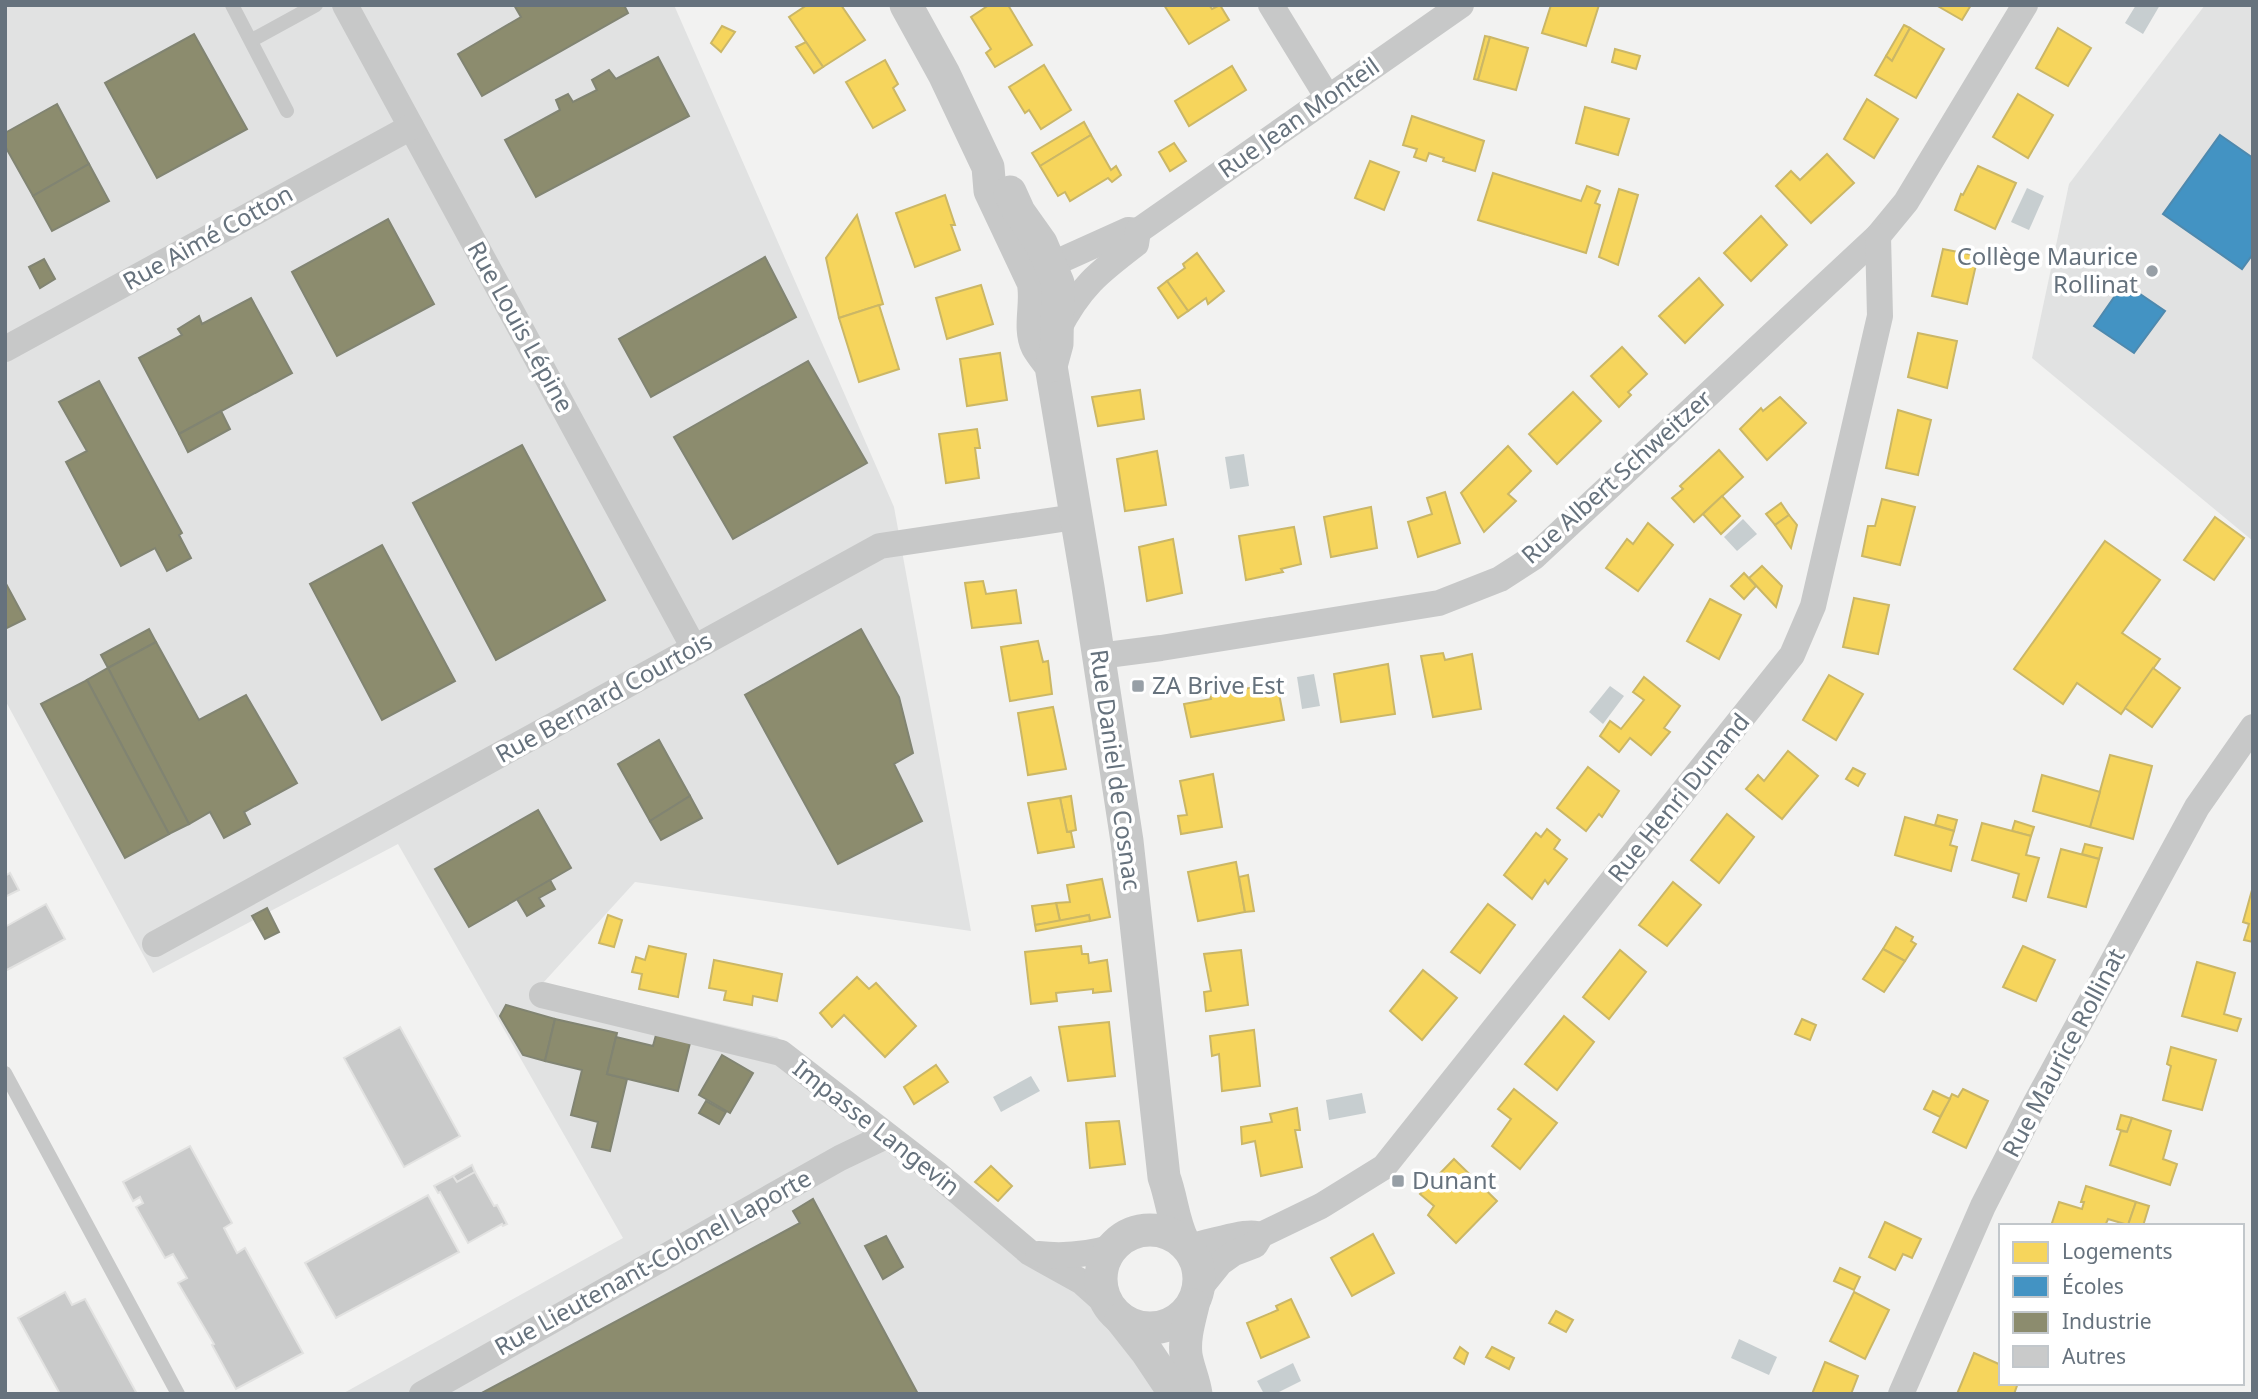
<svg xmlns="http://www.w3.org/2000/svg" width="2258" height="1399" font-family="'Noto Sans',sans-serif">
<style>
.built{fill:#e1e2e2}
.water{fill:#c7ced0}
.homes{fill:#f6d55c;stroke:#cbb766;stroke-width:2}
.schools{fill:#4393c3;stroke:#4e89ae;stroke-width:2}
.industry{fill:#8c8c6e;stroke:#818472;stroke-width:2}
.building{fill:#c9caca;stroke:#e2e2e1;stroke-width:2}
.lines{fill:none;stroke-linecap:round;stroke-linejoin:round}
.service{stroke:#c7c8c8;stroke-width:14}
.minor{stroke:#c7c8c8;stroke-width:26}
.tertiary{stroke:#c7c8c8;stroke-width:33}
.poi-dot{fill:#979fa6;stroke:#fff;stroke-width:2.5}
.labels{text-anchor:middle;stroke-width:7;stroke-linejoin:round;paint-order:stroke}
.street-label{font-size:24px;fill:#66727d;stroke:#fff}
.poi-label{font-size:24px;fill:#66727d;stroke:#fff;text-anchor:start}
</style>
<rect width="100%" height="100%" fill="#f2f2f1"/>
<g class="built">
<path d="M5 5H674L894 507 971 931 635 882 543 983 777 1037 1105 1311 1169 1394H342L623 1238 398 844 153 973 5 700Z"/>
<path d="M2205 5H2253V541L2032 358 2069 184Z"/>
</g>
<g class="water">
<path d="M2136 5H2160L2143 34 2125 23Z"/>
<path d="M2027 188 2044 196 2029 230 2011 222Z"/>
<path d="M1244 454 1249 486 1230 489 1225 457Z"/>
<path d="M1743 519 1757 534 1737 551 1724 537Z"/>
<path d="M1314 674 1320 706 1302 709 1297 677Z"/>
<path d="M1610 686 1624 696 1603 724 1589 712Z"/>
<path d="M1031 1076 1040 1091 1001 1112 993 1097Z"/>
<path d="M1362 1093 1366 1113 1329 1120 1326 1100Z"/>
<path d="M1739 1339 1777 1357 1769 1375 1731 1358Z"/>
<path d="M1293 1363 1301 1381 1275 1394H1264L1257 1381Z"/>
</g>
<g class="homes">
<path d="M807 5H841L865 40 823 67 789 17Z"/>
<path d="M989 5H1008L1032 45 995 67 986 53 991 49 971 17Z"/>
<path d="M1164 5H1209L1212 9 1220 5 1229 20 1189 44Z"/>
<path d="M1551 5H1599L1586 46 1542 33Z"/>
<path d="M1936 5H1971L1962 20Z"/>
<path d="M1904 25 1910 28 1892 61 1886 56Z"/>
<path d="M722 26 735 32 721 52 711 43Z"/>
<path d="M1910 28 1944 49 1916 98 1875 75 1886 56 1892 61Z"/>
<path d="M2058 28 2091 48 2068 86 2036 68Z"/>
<path d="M1485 36 1490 37 1478 80 1474 79Z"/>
<path d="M1490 37 1528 48 1516 90 1478 80Z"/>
<path d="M806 42 823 67 814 73 796 47Z"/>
<path d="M1615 49 1640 56 1636 69 1612 62Z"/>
<path d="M885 60 898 84 893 88 905 110 873 128 846 82Z"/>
<path d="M1044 65 1071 110 1041 129 1029 110 1025 113 1009 87Z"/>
<path d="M1232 66 1246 90 1189 126 1175 101Z"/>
<path d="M2018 94 2053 115 2028 158 1993 137Z"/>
<path d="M1867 99 1898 119 1874 158 1844 139Z"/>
<path d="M1585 107 1629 119 1618 155 1576 143Z"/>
<path d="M1412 116 1484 141 1475 171 1443 161 1444 158 1429 153 1426 161 1414 157 1417 149 1403 145Z"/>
<path d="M1084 122 1091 135 1040 166 1032 153Z"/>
<path d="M1091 135 1111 170 1116 166 1121 175 1112 182 1108 178 1070 201 1065 192 1058 196 1040 166Z"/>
<path d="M1174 143 1186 161 1170 171 1159 152Z"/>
<path d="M1827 154 1854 183 1811 223 1776 186 1791 171 1800 180Z"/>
<path d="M1370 161 1399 172 1384 210 1355 198Z"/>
<path d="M1978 166 2016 183 1995 229 1955 210 1961 194 1963 195Z"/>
<path d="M1493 173 1581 201 1587 186 1600 191 1595 203 1600 205 1586 253 1478 220Z"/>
<path d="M1619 189 1638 195 1618 265 1599 257Z"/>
<path d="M945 195 955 225H951L960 250 915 267 896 213Z"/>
<path d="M857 215 883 304 839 318 826 258Z"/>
<path d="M1761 216 1787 245 1751 281 1724 253Z"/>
<path d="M1943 249 1978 256 1967 304 1932 296Z"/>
<path d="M1197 253 1224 291 1208 304 1206 298 1188 311 1167 281 1185 268 1183 264Z"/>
<path d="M1699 278 1723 305 1685 343 1659 316Z"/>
<path d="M1167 281 1188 311 1178 318 1158 288Z"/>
<path d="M981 285 993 324 947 339 936 298Z"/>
<path d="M879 305 899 369 859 382 839 318Z"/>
<path d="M1918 333 1957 341 1947 388 1908 377Z"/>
<path d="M1622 347 1647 374 1628 392 1631 395 1619 407 1591 376Z"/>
<path d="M1000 353 1007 400 967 406 960 359Z"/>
<path d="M1140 390 1144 419 1098 426 1092 397Z"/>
<path d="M1573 392 1601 421 1557 464 1529 434Z"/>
<path d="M1780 397 1806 423 1767 460 1740 429 1761 408 1763 411Z"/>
<path d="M1898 410 1931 420 1918 475 1886 468Z"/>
<path d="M977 429 980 448H975L979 478 946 483 939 434Z"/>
<path d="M1508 446 1531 471 1508 494 1516 501 1484 532 1461 493Z"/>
<path d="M1719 450 1743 477 1694 522 1672 498 1683 489 1680 486Z"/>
<path d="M1157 451 1166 505 1125 511 1117 459Z"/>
<path d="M1445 492 1460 543 1418 557 1408 522 1432 514 1427 498Z"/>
<path d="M1722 496 1740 516 1721 534 1703 514Z"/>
<path d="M1882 499 1915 507 1900 565 1862 556 1868 526H1875Z"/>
<path d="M1781 503 1789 515 1775 525 1766 514Z"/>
<path d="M1371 507 1377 548 1331 557 1324 517Z"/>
<path d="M1789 515 1797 525 1791 548 1775 525Z"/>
<path d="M2215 517 2244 538 2214 580 2184 560Z"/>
<path d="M1648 523 1673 545 1638 591 1606 568 1627 539 1633 544Z"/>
<path d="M1294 527 1301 564 1281 569 1283 572 1246 580 1239 536Z"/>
<path d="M1173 539 1182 593 1147 601 1139 547Z"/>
<path d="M2105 541 2160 580 2122 633 2160 659 2121 714 2077 683 2063 704 2014 669Z"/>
<path d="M1762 566 1782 586 1776 607 1749 578Z"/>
<path d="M1744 573 1756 586 1744 599 1731 586Z"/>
<path d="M983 581 986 594 1016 590 1021 623 972 628 965 583Z"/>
<path d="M1854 598 1889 605 1878 654 1843 647Z"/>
<path d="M1710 599 1741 615 1719 659 1687 641Z"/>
<path d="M1038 641 1043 662 1048 661 1052 694 1010 701 1001 647Z"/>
<path d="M1443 653 1445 660 1472 654 1481 709 1433 717 1421 656Z"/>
<path d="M1388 664 1395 714 1341 722 1334 674Z"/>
<path d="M2153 668 2180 688 2152 727 2125 708Z"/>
<path d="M1829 675 1863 694 1836 740 1803 720Z"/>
<path d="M1644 677 1680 706 1664 728 1670 732 1651 755 1630 738 1619 752 1600 736 1610 721 1621 729 1644 700 1633 692Z"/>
<path d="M1277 683 1284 720 1191 737 1184 704 1211 699 1210 695Z"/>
<path d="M1053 707 1066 769 1028 775 1018 713Z"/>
<path d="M1788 751 1818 776 1782 819 1746 789 1758 775 1764 781Z"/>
<path d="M2110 755 2152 766 2133 839 2090 827Z"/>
<path d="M1588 767 1619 791 1602 817 1599 814 1586 831 1557 808Z"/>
<path d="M1853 768 1865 774 1858 786 1846 779Z"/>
<path d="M1213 774 1222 827 1181 834 1178 816 1187 815 1180 781Z"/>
<path d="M2042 775 2100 792 2090 827 2033 811Z"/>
<path d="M1071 796 1076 830 1067 832 1060 798Z"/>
<path d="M1060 798 1067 832H1071L1074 847 1038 853 1028 803Z"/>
<path d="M1727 814 1754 837 1719 883 1691 860Z"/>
<path d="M1938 815 1957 820 1954 831 1935 825Z"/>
<path d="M1905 817 1954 831 1950 845 1957 847 1951 871 1895 855Z"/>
<path d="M2015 821 2034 827 2031 836 2012 831Z"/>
<path d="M1982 823 2031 836 2026 855 2039 858 2026 901 2013 897 2019 874 1972 860Z"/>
<path d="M1547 829 1560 840 1554 849 1567 859 1548 884 1545 880 1532 899 1504 875 1536 833 1541 837Z"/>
<path d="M2085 844 2102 848 2099 859 2082 854Z"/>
<path d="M2061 849 2099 859 2086 907 2048 897Z"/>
<path d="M1236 862 1245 912 1198 921 1188 872Z"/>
<path d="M1248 875 1254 911 1245 912 1239 877Z"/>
<path d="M1102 879 1110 917 1090 921 1089 915 1060 921 1056 903 1070 902 1067 885Z"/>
<path d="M1673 882 1701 905 1667 946 1639 925Z"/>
<path d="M2252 890H2253V942L2244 940 2249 924 2243 922Z"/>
<path d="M1056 903 1060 921 1035 925 1032 906Z"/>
<path d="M1488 904 1515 925 1480 973 1451 952Z"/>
<path d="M608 915 622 920 614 947 599 943Z"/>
<path d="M1089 915 1090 921 1036 931 1035 925Z"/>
<path d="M1896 927 1913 937 1911 941 1916 944 1905 961 1883 949Z"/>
<path d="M649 946 686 954 678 997 639 989 642 974 632 972 636 957 645 960Z"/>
<path d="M1081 946 1082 954H1088L1089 963 1107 960 1111 991 1093 993V989L1056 993 1057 1001 1031 1004 1025 952Z"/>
<path d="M2023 946 2055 960 2036 1001 2003 987Z"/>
<path d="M1883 949 1905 961 1884 992 1863 979Z"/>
<path d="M1241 950 1248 1005 1206 1011 1204 992 1211 991 1204 954Z"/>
<path d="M1620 950 1646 972 1609 1019 1583 997Z"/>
<path d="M714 960 782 974 777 1001 753 996 752 1005 724 1000 726 991 709 988Z"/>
<path d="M2197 962 2235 973 2224 1014 2241 1019 2237 1031 2182 1016Z"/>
<path d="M1423 970 1457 998 1422 1040 1390 1011Z"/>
<path d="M857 977 869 989 876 983 916 1026 885 1057 844 1015 832 1027 820 1013Z"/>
<path d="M1564 1016 1594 1042 1557 1090 1525 1064Z"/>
<path d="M1802 1019 1816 1025 1810 1040 1795 1034Z"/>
<path d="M1109 1022 1115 1076 1068 1081 1059 1027Z"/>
<path d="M1254 1030 1260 1086 1222 1091 1219 1054 1212 1056 1210 1036Z"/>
<path d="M2171 1047 2216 1060 2202 1110 2163 1100 2171 1066 2167 1064Z"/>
<path d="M936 1065 948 1082 914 1104 904 1087Z"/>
<path d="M1514 1089 1557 1123 1520 1169 1492 1146 1511 1119 1498 1109Z"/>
<path d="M1963 1089 1988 1101 1966 1148 1933 1132 1952 1094 1958 1097Z"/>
<path d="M1933 1091 1950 1099 1940 1117 1924 1109Z"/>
<path d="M1297 1108 1300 1130H1295L1302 1167 1261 1176 1255 1141 1242 1144 1241 1127 1272 1122 1270 1114Z"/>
<path d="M2121 1115 2132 1118 2127 1132 2117 1129Z"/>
<path d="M2132 1118 2171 1131 2163 1159 2177 1164 2170 1185 2110 1165 2121 1131 2127 1132Z"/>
<path d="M1119 1121 1125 1164 1090 1168 1086 1123Z"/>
<path d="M1454 1159 1497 1201 1456 1243 1428 1215 1434 1206 1420 1194Z"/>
<path d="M991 1166 1012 1186 998 1201 975 1182Z"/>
<path d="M2086 1186 2136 1202 2128 1225 2108 1219 2105 1226H2051L2059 1202 2082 1209 2084 1202H2081Z"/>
<path d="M2136 1202 2149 1206 2143 1226 2128 1225Z"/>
<path d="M1885 1222 1921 1239 1912 1258 1903 1254 1895 1270 1869 1257Z"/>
<path d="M1373 1234 1394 1273 1352 1296 1331 1258Z"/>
<path d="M1840 1268 1860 1277 1854 1290 1834 1281Z"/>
<path d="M1854 1292 1889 1310 1865 1359 1830 1341Z"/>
<path d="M1291 1299 1309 1337 1261 1358 1247 1323 1278 1310 1276 1306Z"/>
<path d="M1556 1311 1573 1320 1566 1332 1549 1323Z"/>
<path d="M1460 1347 1468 1353 1464 1364 1454 1358Z"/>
<path d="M1492 1347 1514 1358 1509 1369 1486 1357Z"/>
<path d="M1974 1353 2001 1365V1383H2018L2014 1394H1957Z"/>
<path d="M1825 1362 1858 1376 1851 1394H1812Z"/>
</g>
<g class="schools">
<path d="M2220 135 2253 158V254L2242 269 2163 214Z"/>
<path d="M2124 283 2165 311 2134 353 2094 326Z"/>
</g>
<g class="industry">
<path d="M514 5H624L628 13 482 96 458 54 521 17Z"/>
<path d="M194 34 247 129 157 178 105 83Z"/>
<path d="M658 57 689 116 536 197 505 140 560 110 556 100 568 94 573 102 597 90 592 80 609 70 616 79Z"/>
<path d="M57 104 89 164 33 196 5 146V133Z"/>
<path d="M89 164 109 201 52 231 33 196Z"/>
<path d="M388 219 434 304 337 356 292 272Z"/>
<path d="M765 257 796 317 651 397 619 339Z"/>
<path d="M44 259 55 279 40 288 29 267Z"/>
<path d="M251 298 292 373 179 434 139 358 182 335 178 329 199 316 202 324Z"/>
<path d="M808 361 867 463 733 539 674 437Z"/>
<path d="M99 381 182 533 179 535 191 558 167 571 155 548 121 566 66 462 87 451 59 402Z"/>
<path d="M221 411 230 429 188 452 179 434Z"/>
<path d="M522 445 605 600 496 660 413 503Z"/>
<path d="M382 545 455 681 382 720 310 584Z"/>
<path d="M5 582 25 619 5 629Z"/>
<path d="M149 629 156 642 108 668 101 655Z"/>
<path d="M861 629 899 697 913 753 894 764 922 821 838 864 745 695Z"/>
<path d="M156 642 199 720 246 695 297 783 244 812 250 824 224 838 210 812 189 824 108 668Z"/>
<path d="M108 668 189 824 169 834 87 680Z"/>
<path d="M87 680 169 834 125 858 41 704Z"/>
<path d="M659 740 690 796 650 821 618 764Z"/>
<path d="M690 796 702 818 661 840 650 821Z"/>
<path d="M538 810 571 868 469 927 435 869Z"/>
<path d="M550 880 555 889 539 898 544 906 527 916 517 899Z"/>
<path d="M267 908 279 932 265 939 252 916Z"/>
<path d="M506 1005 555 1019 545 1061 523 1055 500 1016Z"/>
<path d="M555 1019 617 1033 607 1074 627 1079 610 1151 592 1147 598 1122 571 1115 582 1070 545 1061Z"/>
<path d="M656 1035 690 1043 678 1091 607 1074 616 1037 653 1046Z"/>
<path d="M722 1055 753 1073 730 1113 699 1095Z"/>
<path d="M706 1101 726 1112 719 1124 699 1113Z"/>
<path d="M813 1199 918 1394H480L800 1223 793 1211Z"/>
<path d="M886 1236 903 1267 883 1279 865 1246Z"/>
</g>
<g class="building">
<path d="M10 873 19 890 5 897V876Z"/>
<path d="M46 904 65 939 5 971V927Z"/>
<path d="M400 1027 460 1136 404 1167 344 1058Z"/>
<path d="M190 1146 232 1223 224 1228 237 1253 245 1248 303 1353 236 1389 212 1345 214 1344 178 1283 187 1278 173 1254 165 1258 136 1207 143 1203 140 1197 133 1201 123 1182Z"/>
<path d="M472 1165 475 1172 457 1182 453 1176Z"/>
<path d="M475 1172 494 1206 497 1205 507 1224 503 1226 502 1224 468 1243 440 1192 438 1193 434 1186 453 1176 457 1182Z"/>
<path d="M428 1195 459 1252 336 1318 305 1263Z"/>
<path d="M65 1292 72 1305 85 1299 137 1394H60L18 1318Z"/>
</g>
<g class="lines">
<g class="service">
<path d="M232 5 287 111"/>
<path d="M252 40 316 5"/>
<path d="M5 1073 178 1394"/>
</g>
<g class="minor">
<path d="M345 5 694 648"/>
<path d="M1271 5 1328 98"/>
<path d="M1035 272 1128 230 1138 231 1461 5"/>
<path d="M1058 330C1080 287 1098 273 1136 244L1138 231"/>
<path d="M5 349 411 127"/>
<path d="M1099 656 1161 648 1439 603 1500 579 1534 557 1878 236 1906 202 2025 5"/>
<path d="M155 944 880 546 1075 517"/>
<path d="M542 995 781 1053 936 1173 1030 1253 1082 1282 1110 1307"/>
<path d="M1187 1247C1203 1244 1243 1231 1256 1234"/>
<path d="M1038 1254C1065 1257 1087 1255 1113 1247"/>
<path d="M1199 1289 1220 1263 1234 1253 1255 1245 1261 1235 1321 1206 1384 1167 1792 655 1813 606 1880 316 1878 236"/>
<path d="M422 1394 840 1158 886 1136"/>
<path d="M1901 1394 1983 1206 2033 1108 2197 807 2253 727"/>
</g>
<g class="tertiary">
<path d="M906 5 944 74 988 167 990 191 1033 282C1038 302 1028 327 1037 346 1041 353 1046 359 1051 366L1088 587 1127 841 1164 1177C1172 1199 1173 1221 1183 1241"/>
<path d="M1010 192 1019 212 1041 243 1058 283 1057 344 1051 366"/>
<circle cx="1150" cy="1279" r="49"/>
<path d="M1193 1305C1189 1322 1184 1338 1186 1355 1188 1368 1194 1380 1196 1394"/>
<path d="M1121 1319 1147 1352 1175 1394"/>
</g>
</g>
<g class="poi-dot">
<circle cx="2152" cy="271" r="7"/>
<rect x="1131" y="679" width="14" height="14" rx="3.5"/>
<rect x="1391" y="1174" width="14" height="14" rx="3.5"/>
</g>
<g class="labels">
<g class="street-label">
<text transform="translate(1299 118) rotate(-35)" y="8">Rue Jean Monteil</text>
<text transform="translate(208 238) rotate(-29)" y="8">Rue Aimé Cotton</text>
<text transform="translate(520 327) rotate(61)" y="8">Rue Louis Lépine</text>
<text transform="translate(1617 477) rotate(-42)" y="8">Rue Albert Schweitzer</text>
<text transform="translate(604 698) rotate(-29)" y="8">Rue Bernard Courtois</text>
<text transform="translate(1115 770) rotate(82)" y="8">Rue Daniel de Cosnac</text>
<text transform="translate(1679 798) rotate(-51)" y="8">Rue Henri Dunand</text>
<text transform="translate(2064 1053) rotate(-62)" y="8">Rue Maurice Rollinat</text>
<text transform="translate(876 1128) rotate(38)" y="8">Impasse Langevin</text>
<text transform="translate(653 1263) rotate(-29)" y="8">Rue Lieutenant-Colonel Laporte</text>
</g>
<g class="poi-label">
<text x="2138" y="265" text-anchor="end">Collège Maurice<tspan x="2138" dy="28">Rollinat</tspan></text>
<text x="1152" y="694">ZA Brive Est</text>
<text x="1412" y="1189">Dunant</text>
</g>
</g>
<rect width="2258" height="1399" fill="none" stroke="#66727d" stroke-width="14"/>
<rect x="1999" y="1224" width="245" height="161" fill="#ffffff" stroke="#c2c7cb" stroke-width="2"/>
<rect x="2013" y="1242" width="35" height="21" fill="#f6d55c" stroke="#c2c7cb" stroke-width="2"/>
<text x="2062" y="1259" font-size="21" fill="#66727d">Logements</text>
<rect x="2013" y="1276" width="35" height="21" fill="#4393c3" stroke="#c2c7cb" stroke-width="2"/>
<text x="2062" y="1294" font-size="21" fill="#66727d">Écoles</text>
<rect x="2013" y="1312" width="35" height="21" fill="#8c8c6e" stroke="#c2c7cb" stroke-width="2"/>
<text x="2062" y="1329" font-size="21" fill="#66727d">Industrie</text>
<rect x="2013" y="1346" width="35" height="21" fill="#c9caca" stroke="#c2c7cb" stroke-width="2"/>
<text x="2062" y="1364" font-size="21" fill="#66727d">Autres</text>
</svg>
